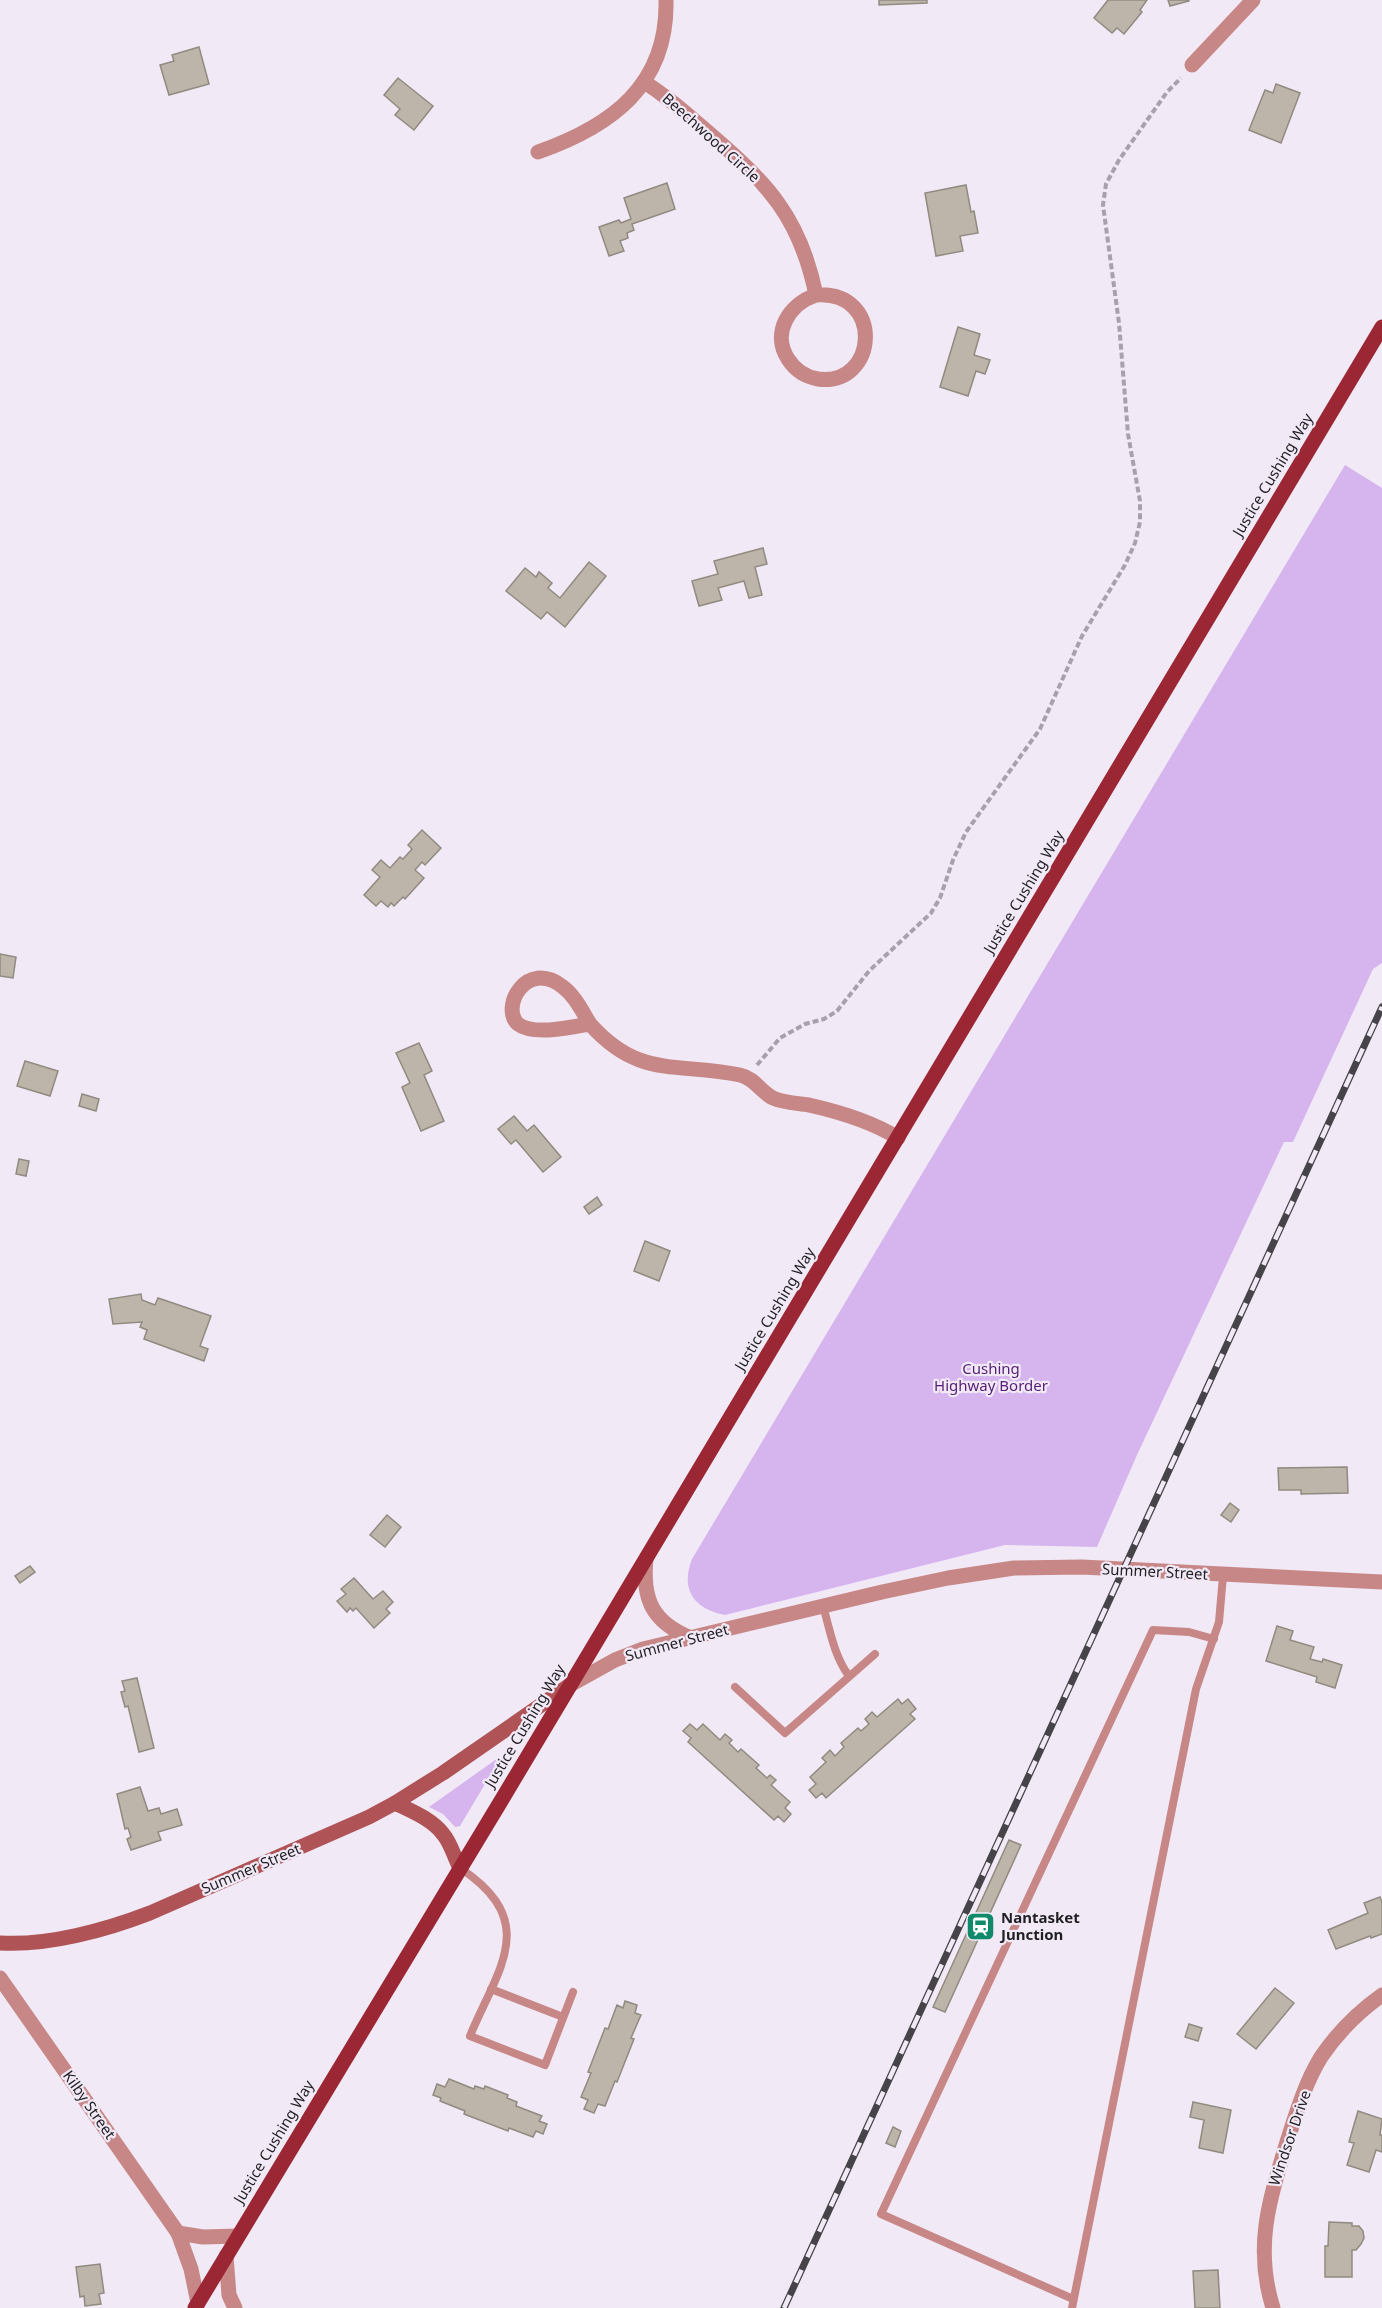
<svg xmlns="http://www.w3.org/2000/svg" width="1382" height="2308" font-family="'Noto Sans',sans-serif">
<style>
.green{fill:#d6b5ee}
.building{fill:#bdb5aa;stroke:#918a80;stroke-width:1.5}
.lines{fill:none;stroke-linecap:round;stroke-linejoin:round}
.path{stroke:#a7a1ab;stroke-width:4;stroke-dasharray:6 3;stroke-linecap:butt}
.service{stroke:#c88787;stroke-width:8}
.minor{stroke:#c88787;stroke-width:15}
.tertiary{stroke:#c88787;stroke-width:15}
.secondary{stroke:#af5356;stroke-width:15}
.primary{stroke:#9a2733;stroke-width:15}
.rail-casing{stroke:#464349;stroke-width:7}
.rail{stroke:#f1eaf6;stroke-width:4.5;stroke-dasharray:14;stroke-linecap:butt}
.labels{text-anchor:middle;stroke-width:4.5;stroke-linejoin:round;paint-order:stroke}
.street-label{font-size:15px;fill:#211f23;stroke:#f1eaf6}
.park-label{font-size:15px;fill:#561d76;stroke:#f1eaf6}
.poi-label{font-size:15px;font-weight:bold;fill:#211f23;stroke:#f1eaf6;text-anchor:start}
</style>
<rect width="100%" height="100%" fill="#f1eaf6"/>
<g class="green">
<path d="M1345 465 1382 488V963L1373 969 1293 1142H1284L1137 1455 1097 1547 1005 1545 725 1615C694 1609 680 1590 692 1559Z"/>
<path d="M498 1758 500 1759 460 1826 455 1827 443 1814 429 1807Z"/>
</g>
<g class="building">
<path d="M879 0H927V3L879 5Z"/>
<path d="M1108 0H1147L1140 10 1142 12 1124 34 1117 28 1112 33 1094 18Z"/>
<path d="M1168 0H1189V1L1170 6Z"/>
<path d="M199 47 209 84 169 95 160 65 174 61 172 55Z"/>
<path d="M398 78 433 106 414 130 395 115 400 109 384 95Z"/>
<path d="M1276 84 1300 93 1281 143 1249 130 1265 90 1273 93Z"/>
<path d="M667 183 675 209 632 224 634 230 627 233 628 238 620 241 624 251 609 256 599 227 619 220 621 223 631 219 624 198Z"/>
<path d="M966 185 971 212 974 211 978 233 960 236 963 251 936 256 925 193Z"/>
<path d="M958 327 980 334 974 355 990 360 985 374 976 371 968 396 940 387Z"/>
<path d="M763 548 767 564 755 567 762 595 749 598 744 581 718 588 722 600 699 606 692 581 718 574 714 561Z"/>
<path d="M589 562 606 576 565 627 547 612 541 619 506 591 525 568 536 577 539 572 552 583 548 588 560 598Z"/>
<path d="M422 830 441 848 425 865 422 862 415 870 424 878 405 899 403 897 394 906 391 903 388 907 381 901 376 906 364 895 380 877 372 870 381 860 390 868 400 857 403 859 412 849 408 845Z"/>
<path d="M0 954 16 957 13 978 0 976Z"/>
<path d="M419 1043 432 1071 424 1075 444 1121 421 1131 402 1087 410 1083 396 1053Z"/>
<path d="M25 1061 58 1071 50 1096 17 1086Z"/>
<path d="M82 1094 99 1099 96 1111 79 1106Z"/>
<path d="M514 1116 527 1131 534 1125 561 1157 543 1172 516 1140 511 1144 498 1129Z"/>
<path d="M19 1159 29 1161 26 1176 16 1174Z"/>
<path d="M597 1197 602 1205 589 1214 584 1207Z"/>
<path d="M645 1241 670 1251 659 1281 634 1271Z"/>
<path d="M141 1294 142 1300 155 1305 158 1298 211 1316 200 1346 208 1349 204 1361 144 1339 147 1330 140 1327 142 1322 113 1324 109 1299Z"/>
<path d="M1347 1467 1348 1493 1301 1494V1490H1279L1278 1468Z"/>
<path d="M1230 1503 1239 1510 1231 1522 1221 1515Z"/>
<path d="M387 1515 401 1527 385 1547 370 1535Z"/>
<path d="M30 1566 35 1572 20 1583 15 1576Z"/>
<path d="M354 1578 373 1599 383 1591 393 1602 386 1609 390 1613 374 1628 356 1608 353 1611 350 1608 347 1612 337 1601 346 1594 341 1589Z"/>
<path d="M1277 1626 1293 1631 1290 1640 1314 1647 1310 1659 1322 1662 1323 1659 1342 1665 1335 1688 1316 1682 1317 1677 1266 1661Z"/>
<path d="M137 1678 154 1748 139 1752 128 1706 125 1707 121 1692 125 1691 122 1681Z"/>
<path d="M898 1699 902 1704 908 1699 916 1709 910 1714 915 1719 826 1798 822 1793 816 1798 809 1790 816 1784 810 1777 826 1762 822 1758 830 1750 835 1756 844 1747 841 1743 858 1728 861 1731 869 1724 865 1719 872 1712 877 1717Z"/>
<path d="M690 1724 697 1730 703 1724 720 1740 725 1734 732 1740 729 1743 738 1752 741 1749 759 1765 756 1768 767 1778 770 1775 776 1780 771 1785 790 1802 785 1808 791 1814 784 1822 778 1816 774 1820 688 1742 691 1738 683 1731Z"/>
<path d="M140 1787 148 1811 159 1808 161 1814 177 1809 182 1825 158 1832 161 1840 131 1850 127 1839 131 1837 128 1828 125 1829 117 1794Z"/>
<path d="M1009 1840 1021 1845 945 2012 933 2007Z"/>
<path d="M1380 1897 1382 1902V1934L1371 1938 1370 1936 1336 1949 1328 1930 1368 1913 1364 1903Z"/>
<path d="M1275 1988 1294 2003 1256 2049 1237 2034Z"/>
<path d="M625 2001 637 2005 635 2013 641 2015 631 2038 634 2039 617 2082 615 2081 605 2106 598 2104 594 2113 584 2109 588 2100 581 2097 591 2073 588 2072 605 2028 608 2029 617 2005 623 2008Z"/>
<path d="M1189 2024 1202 2028 1198 2041 1185 2037Z"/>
<path d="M449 2079 474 2089 475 2086 484 2089 485 2086 508 2095 507 2098 517 2102 516 2106 542 2116 539 2121 547 2124 543 2134 536 2131 533 2137 509 2128 508 2131 464 2114 465 2111 440 2101 441 2098 433 2095 437 2084 445 2087Z"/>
<path d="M1193 2102 1231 2110 1223 2153 1199 2148 1204 2120 1190 2117Z"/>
<path d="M1358 2111 1382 2119 1380 2135H1382V2152L1376 2150 1369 2172 1347 2165 1354 2143 1349 2142Z"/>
<path d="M893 2127 901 2131 895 2147 886 2143Z"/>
<path d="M1329 2222 1352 2223V2226H1359L1363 2231 1364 2238 1361 2244 1356 2250H1352V2277H1325V2246H1328Z"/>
<path d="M100 2264 104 2293 99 2294 101 2304 85 2306 84 2296 80 2297 76 2267Z"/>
<path d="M1218 2270 1220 2308H1195L1193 2271Z"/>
</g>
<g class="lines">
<path class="path" d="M757 1065 780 1038 805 1024 824 1019 837 1011 869 971 931 913 940 898 953 860 966 832 1040 729 1082 636 1125 565 1135 543 1140 522V501L1128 434 1119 323 1103 205 1106 184 1119 160 1167 92 1181 78"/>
<g class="service">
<path d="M823 1606C830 1630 834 1656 849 1676"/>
<path d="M735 1687 785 1733 875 1654"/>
<path d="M460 1868C541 1922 498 1968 470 2036L545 2065 573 1992"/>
<path d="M491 1989 563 2017"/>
<path d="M1073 2299 881 2214 1153 1630 1189 1632 1214 1639"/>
<path d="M1072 2308 1196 1689 1219 1622 1223 1576"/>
</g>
<g class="minor">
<path d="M1192 65 1253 0"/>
<path d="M644 82C668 97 688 115 710 134 768 184 800 217 816 295 789 304 771 333 788 359 795 370 806 377 818 379 878 387 885 290 816 295"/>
<path d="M538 152C612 126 668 85 666 0"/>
<path d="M590 1024C582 1011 575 996 563 987 526 958 500 1008 518 1024 533 1036 573 1027 590 1024 639 1079 676 1062 740 1075 754 1078 761 1092 773 1098 784 1103 797 1103 809 1105 840 1112 871 1121 898 1138"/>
<path d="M1273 2308C1254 2247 1269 2201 1287 2142 1296 2114 1305 2083 1321 2057 1338 2032 1358 2012 1382 1995"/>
</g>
<g class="tertiary">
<path d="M646 1559C642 1599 652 1622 691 1638"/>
<path d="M570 1685 615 1660 643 1649 882 1592 948 1578 1014 1568 1082 1567 1382 1582"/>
<path d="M0 1978 178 2233 191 2269 198 2303"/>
<path d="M178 2233 203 2237 238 2236"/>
<path d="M226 2256 229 2295 235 2308"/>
</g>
<g class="secondary">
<path d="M395 1803C411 1811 432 1819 443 1834 451 1843 454 1857 460 1868"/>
<path d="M0 1943C48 1946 106 1930 150 1913L369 1817 395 1803 443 1773 570 1685"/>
</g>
<path class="primary" d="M195 2308 501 1801 1382 327"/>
<defs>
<path id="rail" d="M784 2308 1382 1007"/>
</defs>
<use href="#rail" class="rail-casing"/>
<use href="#rail" class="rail"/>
</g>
<defs>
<symbol id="station-square" viewBox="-11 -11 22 22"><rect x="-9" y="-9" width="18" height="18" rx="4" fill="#118a6c" stroke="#f1eaf6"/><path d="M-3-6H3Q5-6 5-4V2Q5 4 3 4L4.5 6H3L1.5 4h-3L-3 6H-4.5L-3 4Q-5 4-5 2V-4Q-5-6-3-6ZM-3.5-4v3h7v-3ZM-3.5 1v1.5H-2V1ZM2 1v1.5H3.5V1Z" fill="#fff"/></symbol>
</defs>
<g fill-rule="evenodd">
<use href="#station-square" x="964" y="1910" width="33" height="33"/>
</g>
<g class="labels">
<g class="street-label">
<text transform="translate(711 138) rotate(42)" y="5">Beechwood Circle</text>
<text transform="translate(1273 475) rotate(-59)" y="5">Justice Cushing Way</text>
<text transform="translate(1024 892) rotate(-59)" y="5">Justice Cushing Way</text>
<text transform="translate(775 1309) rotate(-59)" y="5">Justice Cushing Way</text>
<text transform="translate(1155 1572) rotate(3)" y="5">Summer Street</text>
<text transform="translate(677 1643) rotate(-15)" y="5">Summer Street</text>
<text transform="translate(525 1726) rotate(-59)" y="5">Justice Cushing Way</text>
<text transform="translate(251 1869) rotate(-23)" y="5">Summer Street</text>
<text transform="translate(89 2105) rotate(55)" y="5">Kilby Street</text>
<text transform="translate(1290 2138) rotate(-71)" y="5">Windsor Drive</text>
<text transform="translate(274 2142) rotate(-59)" y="5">Justice Cushing Way</text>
</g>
<g class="park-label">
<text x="991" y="1374">Cushing<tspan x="991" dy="17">Highway Border</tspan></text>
</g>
<g class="poi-label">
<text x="1001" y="1923">Nantasket<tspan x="1001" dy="17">Junction</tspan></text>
</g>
</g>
</svg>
